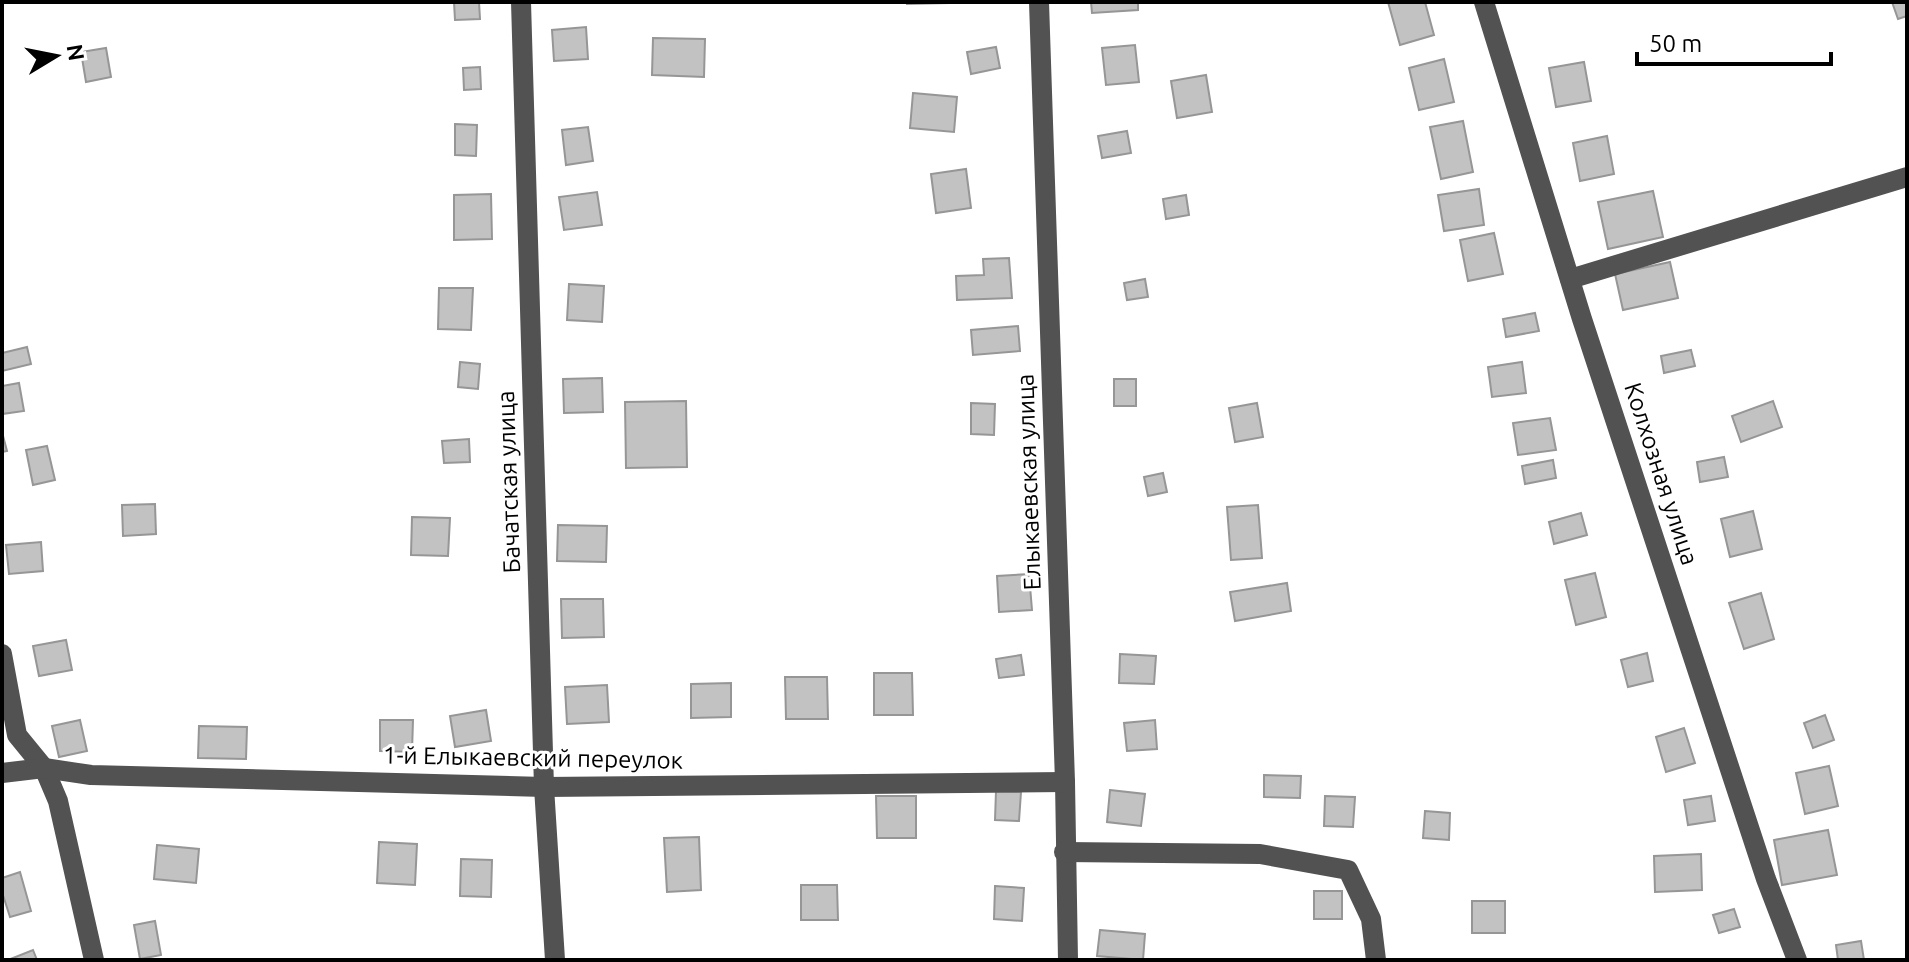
<svg xmlns="http://www.w3.org/2000/svg" width="1909" height="962" font-family="Ubuntu,sans-serif">
<style>
.building{fill:#c2c2c2;stroke:#969696;stroke-width:2}
.lines{fill:none;stroke-linecap:round;stroke-linejoin:round}
.minor{stroke:#525252;stroke-width:20}
.labels{text-anchor:middle;stroke-width:6;stroke-linejoin:round;paint-order:stroke}
.street-label{font-size:24px;fill:#000;stroke:#fff}
</style>
<rect width="100%" height="100%" fill="#fff"/>
<g class="building">
<path d="M454 2H479L480 19 455 20Z"/>
<path d="M907 2H949V3L907 4Z"/>
<path d="M1091 2H1138V10L1092 13Z"/>
<path d="M1388 2H1425L1434 35 1400 45Z"/>
<path d="M1892 2H1907V16L1898 19Z"/>
<path d="M586 27 588 59 554 61 552 30Z"/>
<path d="M653 38 705 39 704 77 652 75Z"/>
<path d="M1135 45 1139 82 1106 85 1102 48Z"/>
<path d="M996 47 1000 68 971 74 967 52Z"/>
<path d="M106 48 111 77 86 82 81 52Z"/>
<path d="M1444 59 1454 102 1419 110 1409 68Z"/>
<path d="M1584 62 1591 101 1556 107 1549 68Z"/>
<path d="M480 67 481 89 464 90 463 68Z"/>
<path d="M1206 75 1212 112 1177 118 1171 81Z"/>
<path d="M913 93 957 97 954 132 910 128Z"/>
<path d="M1463 121 1473 172 1441 179 1430 127Z"/>
<path d="M455 124 477 125 476 156 455 155Z"/>
<path d="M588 127 593 161 566 165 562 130Z"/>
<path d="M1127 131 1131 153 1102 158 1098 136Z"/>
<path d="M1607 136 1614 174 1580 181 1573 143Z"/>
<path d="M966 169 971 208 936 213 931 174Z"/>
<path d="M1479 189 1484 225 1444 231 1438 195Z"/>
<path d="M1653 191 1663 237 1608 249 1598 202Z"/>
<path d="M597 192 602 225 564 230 559 197Z"/>
<path d="M491 194 492 239 454 240V195Z"/>
<path d="M1186 195 1189 215 1166 219 1163 199Z"/>
<path d="M1494 233 1503 274 1468 281 1460 240Z"/>
<path d="M1009 258 1012 298 957 300 956 276 984 275 983 259Z"/>
<path d="M1670 262 1678 298 1623 310 1615 274Z"/>
<path d="M1145 279 1148 297 1127 300 1124 283Z"/>
<path d="M569 284 604 286 602 322 567 320Z"/>
<path d="M439 288H473L471 330 438 329Z"/>
<path d="M1535 313 1539 331 1506 337 1503 319Z"/>
<path d="M1018 326 1020 351 973 355 971 330Z"/>
<path d="M27 347 31 364 2 371V353Z"/>
<path d="M1691 350 1695 366 1664 373 1661 356Z"/>
<path d="M460 362 480 364 478 389 458 387Z"/>
<path d="M1522 362 1526 393 1492 397 1488 367Z"/>
<path d="M602 378 603 412 564 413 563 379Z"/>
<rect x="1114" y="379" width="22" height="27"/>
<path d="M19 383 24 411 2 414V386Z"/>
<path d="M686 401 687 467 626 468 625 402Z"/>
<path d="M1773 401 1782 427 1741 442 1732 416Z"/>
<path d="M971 403 995 404 994 435 971 434Z"/>
<path d="M1257 403 1263 437 1235 442 1229 408Z"/>
<path d="M1550 418 1556 450 1518 455 1513 423Z"/>
<path d="M2 432 7 451 2 452Z"/>
<path d="M469 439 470 462 444 463 442 441Z"/>
<path d="M47 446 55 480 33 485 26 450Z"/>
<path d="M1724 457 1728 477 1700 482 1697 462Z"/>
<path d="M1553 460 1556 478 1525 484 1522 466Z"/>
<path d="M1163 473 1167 492 1148 496 1144 477Z"/>
<path d="M155 504 156 534 123 536 122 505Z"/>
<path d="M1258 505 1262 558 1231 560 1227 507Z"/>
<path d="M1753 511 1762 549 1730 557 1721 519Z"/>
<path d="M1581 513 1587 535 1554 544 1549 522Z"/>
<path d="M412 517 450 518 448 556 411 555Z"/>
<path d="M558 525 607 526 606 562 557 561Z"/>
<path d="M41 542 43 571 9 574 6 545Z"/>
<path d="M1595 573 1606 617 1576 625 1565 580Z"/>
<path d="M1029 574 1032 610 999 612 997 576Z"/>
<path d="M1287 583 1291 611 1235 621 1230 592Z"/>
<path d="M1761 593 1774 639 1744 649 1729 603Z"/>
<path d="M561 599H603L604 637 562 638Z"/>
<path d="M66 640 72 670 39 676 33 646Z"/>
<path d="M1647 653 1653 681 1628 687 1621 660Z"/>
<path d="M1120 654 1156 656 1154 684 1119 683Z"/>
<path d="M1021 655 1024 675 999 678 996 659Z"/>
<path d="M874 673H912L913 715H874Z"/>
<path d="M785 677H827L828 719H786Z"/>
<path d="M731 683V717L691 718V684Z"/>
<path d="M607 685 609 722 567 724 565 687Z"/>
<path d="M486 710 491 741 455 747 450 716Z"/>
<path d="M1825 715 1834 740 1813 748 1804 723Z"/>
<path d="M80 720 87 751 59 757 52 726Z"/>
<path d="M380 720H413L412 752 380 751Z"/>
<path d="M1155 720 1157 749 1127 751 1124 723Z"/>
<path d="M199 726 247 727 246 759 198 758Z"/>
<path d="M1684 728 1695 763 1666 772 1656 737Z"/>
<path d="M1829 766 1838 806 1805 814 1796 773Z"/>
<path d="M1264 775 1301 776 1300 798 1264 797Z"/>
<path d="M1110 790 1145 794 1141 826 1107 822Z"/>
<path d="M996 791 1021 792 1019 821 995 820Z"/>
<path d="M876 796H916V838H877Z"/>
<path d="M1325 796 1355 797 1353 827 1324 826Z"/>
<path d="M1711 796 1715 821 1688 825 1684 800Z"/>
<path d="M1425 811 1450 813 1449 840 1423 838Z"/>
<path d="M1828 830 1837 875 1782 885 1774 840Z"/>
<path d="M699 837 701 890 667 892 664 838Z"/>
<path d="M379 842 417 844 415 885 377 883Z"/>
<path d="M157 845 199 849 196 883 154 879Z"/>
<path d="M1701 854 1702 890 1655 892 1654 856Z"/>
<path d="M461 859 492 860 491 897 460 896Z"/>
<path d="M20 872 31 911 10 917 2 892V878Z"/>
<path d="M801 885H837L838 920H801Z"/>
<path d="M995 886 1024 888 1022 921 994 919Z"/>
<rect x="1314" y="891" width="28" height="28"/>
<rect x="1472" y="901" width="33" height="32"/>
<path d="M1734 909 1740 927 1719 933 1713 915Z"/>
<path d="M155 921 161 955 140 959 134 925Z"/>
<path d="M1100 930 1145 934 1143 960 1097 956Z"/>
<path d="M1861 941 1864 960H1838L1836 945Z"/>
<path d="M33 950 37 960H8Z"/>
</g>
<g class="lines">
<g class="minor">
<path d="M521 2 544 787 555 960"/>
<path d="M1039 2 1065 782 1068 960"/>
<path d="M1484 2 1582 319 1766 879 1797 960"/>
<path d="M1570 279 1907 177"/>
<path d="M2 654 17 735 44 768 58 801 94 960"/>
<path d="M2 773 44 768 91 775 544 787 1065 782"/>
<path d="M1064 852 1260 854 1348 870 1371 919 1376 960"/>
</g>
</g>
<g class="labels">
<g class="street-label">
<text transform="translate(1661 474) rotate(72)" y="8">Колхозная улица</text>
<text transform="translate(509 482) rotate(-92)" y="8">Бачатская улица</text>
<text transform="translate(1029 482) rotate(-92)" y="8">Елыкаевская улица</text>
<text transform="translate(533 758) rotate(1)" y="8">1-й Елыкаевский переулок</text>
</g>
</g>
<rect width="1909" height="962" fill="none" stroke="#000000" stroke-width="8"/>
<g transform="translate(56 56) rotate(80)" stroke="#ffffff" stroke-width="6" paint-order="stroke">
<path d="M0-6L14 30L0 20L-14 30Z" fill="#000000"/>
<text y="-12" font-size="22" font-weight="bold" text-anchor="middle" fill="#000000">N</text>
</g>
<path d="M1637 52v12h194v-12" fill="none" stroke="#000000" stroke-width="4"/>
<text x="1649" y="52" font-size="24" fill="#000000" stroke="#ffffff" stroke-width="6" paint-order="stroke">50 m</text>
</svg>
